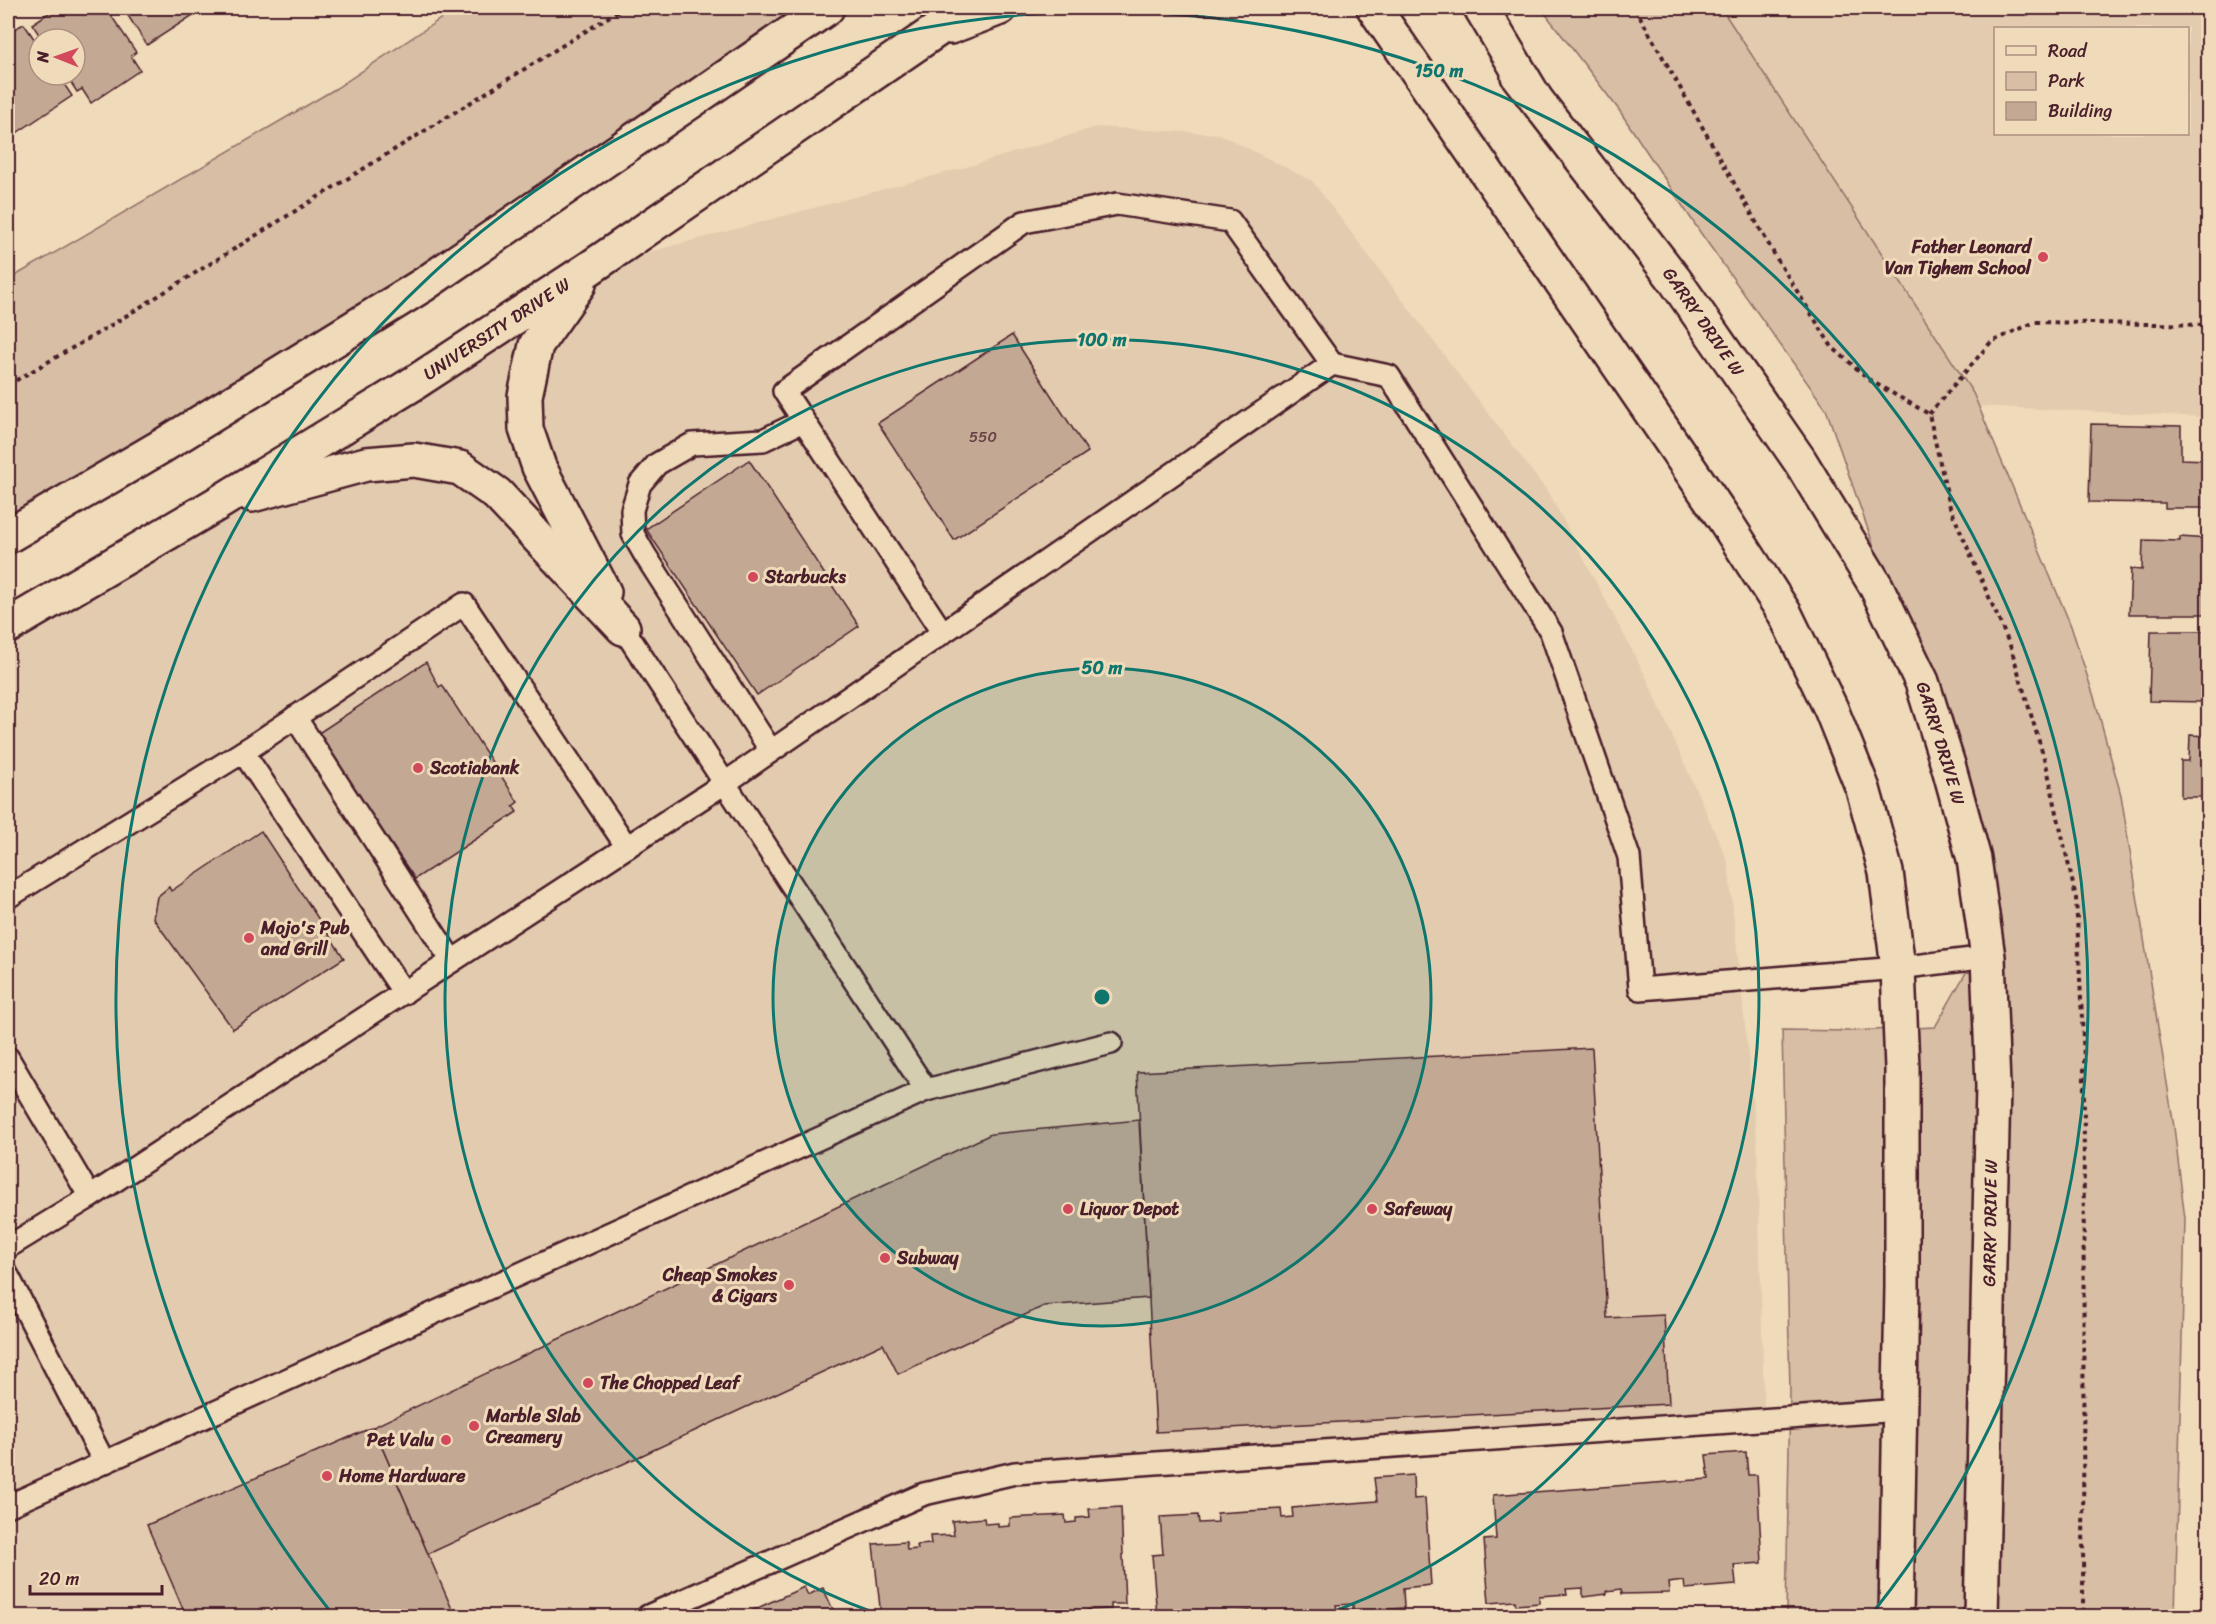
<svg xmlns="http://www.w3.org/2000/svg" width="2216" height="1624" font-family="Sriracha,sans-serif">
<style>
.built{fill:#e2cbae;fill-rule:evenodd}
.green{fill:#d7bea4;stroke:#906e68;stroke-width:1.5}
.building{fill:#c3a994;stroke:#4a1f2b;stroke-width:1.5}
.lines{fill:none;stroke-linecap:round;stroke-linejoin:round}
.lane-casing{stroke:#4a1f2b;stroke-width:26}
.secondary-casing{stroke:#4a1f2b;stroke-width:38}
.primary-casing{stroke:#4a1f2b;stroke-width:38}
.path{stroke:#4a1f2b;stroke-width:4;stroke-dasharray:4.5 4.5;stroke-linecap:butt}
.lane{stroke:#efdab9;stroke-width:21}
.secondary{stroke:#efdab9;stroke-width:33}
.primary{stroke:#efdab9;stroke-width:33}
.ring{fill:none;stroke:#0f766e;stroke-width:3}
.poi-dot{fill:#d1495b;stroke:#efdab9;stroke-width:2}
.labels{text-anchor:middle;stroke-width:6;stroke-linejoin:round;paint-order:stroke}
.number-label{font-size:15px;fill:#684245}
.poi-label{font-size:18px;font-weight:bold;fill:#4a1f2b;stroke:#efdab9;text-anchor:start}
.street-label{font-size:18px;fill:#4a1f2b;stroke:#efdab9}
.centre{fill:#0f766e;stroke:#efdab9;stroke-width:3}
.ring-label{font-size:18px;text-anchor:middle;font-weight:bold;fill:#0f766e;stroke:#efdab9;stroke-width:6;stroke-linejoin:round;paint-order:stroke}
</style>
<rect width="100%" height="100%" fill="#efdab9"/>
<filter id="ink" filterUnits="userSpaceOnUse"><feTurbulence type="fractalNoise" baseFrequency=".0167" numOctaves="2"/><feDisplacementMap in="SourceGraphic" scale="12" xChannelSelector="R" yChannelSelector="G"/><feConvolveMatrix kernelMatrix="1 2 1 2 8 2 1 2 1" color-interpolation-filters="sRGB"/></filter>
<g filter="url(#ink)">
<g class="built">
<path d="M1715 8H2208V417L1976 406ZM1996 28H2188V134H1996Z"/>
<path d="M1096 127 1219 134 1312 181 1550 495 1647 679 1728 862 1757 1143 1764 1410 1128 1464 924 1494 647 1616H8V626L590 268 967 167Z"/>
</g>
<g class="green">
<path d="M457 8H823L8 536V280L335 89Z"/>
<path d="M1541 8H1721L1973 393 2071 626 2095 700 2121 795 2174 1127 2185 1219 2175 1616H1786L1790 1391 1782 1030 1850 1031 1935 1027 1980 948 1920 679 1826 409 1700 232 1619 110Z"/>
</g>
<g class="building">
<path d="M50 8H106L136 52 131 56 140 70 91 103 82 89 77 92 66 75H75V39H42L32 24 52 11Z"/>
<path d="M123 8H204L147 45Z"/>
<path d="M24 24 39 46V75H58L72 96 15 134 8 123V32Z"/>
<path d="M1012 335 1088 452 954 540 878 423Z"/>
<path d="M2091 424 2181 426V459L2208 460V508H2165V503L2089 502Z"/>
<path d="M749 460 859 626 757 695 646 529Z"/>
<path d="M2180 537 2208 539V614H2129L2131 569 2142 570 2143 540 2180 541Z"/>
<path d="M2151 631H2208V702L2149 701Z"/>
<path d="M426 662 439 687 442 685 518 802 513 806 517 812 415 879 317 734Z"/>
<path d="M2190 735 2208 736V797H2181V761H2189Z"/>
<path d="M2205 807H2208V873H2204Z"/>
<path d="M261 831 344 958 233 1029 153 918 157 897 169 887 171 891Z"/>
<path d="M2202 899H2208V942L2201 941Z"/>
<path d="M1592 1048 1607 1318 1664 1315 1669 1404 1156 1432 1137 1072Z"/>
<path d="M1139 1120 1149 1298 1044 1306 898 1374 883 1344 428 1554 373 1427 991 1134Z"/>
<path d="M373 1427 455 1616H186L147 1525Z"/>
<path d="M1746 1452 1748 1475H1757L1762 1563 1734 1565 1736 1585 1685 1589 1684 1581 1668 1583 1669 1593 1622 1594 1621 1589 1607 1591V1594L1583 1597V1588L1566 1589 1567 1594 1539 1596V1603L1516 1605 1515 1601 1489 1603 1484 1540 1496 1539 1493 1495 1709 1479 1706 1455Z"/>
<path d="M1413 1475 1414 1499 1425 1498 1431 1585 1403 1588 1404 1608 1353 1612V1604L1336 1605 1338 1616H1289V1612L1277 1613V1616H1250V1611L1234 1613 1232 1616H1157L1152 1555 1163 1554 1160 1517 1198 1515 1199 1523 1218 1522 1217 1513 1281 1509 1282 1518 1293 1517 1292 1508 1377 1501 1374 1478Z"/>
<path d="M1121 1507 1125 1604H1111V1609L1088 1610V1615L1057 1616 1055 1612 1031 1613 1032 1616H975V1614L965 1616H881L873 1544 906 1542 907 1550 918 1549 917 1545 931 1544 930 1536 954 1535 952 1521 984 1518 985 1524 998 1523V1527L1010 1526V1518L1065 1515 1066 1523 1076 1522V1518L1090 1517 1089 1509Z"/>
<path d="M804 1587 808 1595 823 1588 836 1616H756L753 1610Z"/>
</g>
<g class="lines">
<defs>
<g id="lane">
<path d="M623 628 926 1090"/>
<path d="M942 632 784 391 1024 222 1117 204 1230 221 1332 364"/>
<path d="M295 717 452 961"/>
<path d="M771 751 645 555 633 534 632 510 640 484 657 464 692 444 763 440 803 421"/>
<path d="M243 752 404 993"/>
<path d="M8 897 251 747 464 604 627 847"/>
<path d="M8 1058 90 1197"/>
<path d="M8 1247 90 1197 725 783 1332 364 1389 376 1551 632 1629 857 1640 989 1898 968 1988 957"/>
<path d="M8 1276 104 1462"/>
<path d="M8 1506 926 1090 1111 1043"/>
<path d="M648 1616 924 1494 1015 1473 1900 1410"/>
</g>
<g id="secondary">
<path d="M1374 8 1724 519 1785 614 1831 709 1863 789 1886 872 1898 968 1902 1068V1286L1896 1616"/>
<path id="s1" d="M1518 76 1674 279 1800 461 1876 586 1922 682 1949 768 1974 859 1988 957 1993 1086 1981 1616"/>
</g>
<g id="primary">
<path d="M1481 8 1535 98"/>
<path d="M950 27 1000 8"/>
<path d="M579 284 536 345 525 396 526 429 539 467 604 592"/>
<path d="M252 495 366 464 414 460 460 468 497 494 623 628"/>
<path d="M8 536 162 446 423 285 827 8"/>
<path id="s2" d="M8 626 215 505 411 385 590 268 969 8"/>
</g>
</defs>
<use href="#lane" class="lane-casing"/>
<use href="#secondary" class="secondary-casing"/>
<use href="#primary" class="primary-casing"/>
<g class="path">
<path d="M1635 8 1777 259 1832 347 1871 381 1929 414 1950 507 2011 648 2047 768 2076 898 2084 1059 2083 1616"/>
<path d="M8 385 100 332 623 8"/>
<path d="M1929 414 1991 342 2035 322 2208 325"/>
</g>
<use href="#lane" class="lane"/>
<use href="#secondary" class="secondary"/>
<use href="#primary" class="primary"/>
</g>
</g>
<circle cx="1102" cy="997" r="329" fill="#0f766e" fill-opacity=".12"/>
<g class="ring">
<circle cx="1102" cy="997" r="329"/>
<path d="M883 1616A657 657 0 1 1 1321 1616"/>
<path d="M330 1611A986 986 0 1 1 1874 1611"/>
</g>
<g class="poi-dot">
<circle cx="2043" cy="257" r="6"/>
<circle cx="753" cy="577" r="6"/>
<circle cx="418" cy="768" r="6"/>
<circle cx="249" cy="938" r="6"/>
<circle cx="1068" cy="1209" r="6"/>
<circle cx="1372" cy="1209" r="6"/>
<circle cx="885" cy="1258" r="6"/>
<circle cx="789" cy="1285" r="6"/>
<circle cx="588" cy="1383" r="6"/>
<circle cx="474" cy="1426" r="6"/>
<circle cx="446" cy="1440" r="6"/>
<circle cx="327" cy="1476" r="6"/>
</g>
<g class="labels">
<g class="number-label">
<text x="983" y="442">550</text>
</g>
<g class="poi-label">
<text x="2031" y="253" text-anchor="end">Father Leonard<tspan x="2031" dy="21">Van Tighem School</tspan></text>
<text x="765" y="583">Starbucks</text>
<text x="430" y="774">Scotiabank</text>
<text x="261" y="934">Mojo's Pub<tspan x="261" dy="21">and Grill</tspan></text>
<text x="1080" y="1215">Liquor Depot</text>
<text x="1384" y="1215">Safeway</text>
<text x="897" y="1264">Subway</text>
<text x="777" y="1281" text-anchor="end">Cheap Smokes<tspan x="777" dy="21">&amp; Cigars</tspan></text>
<text x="600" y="1389">The Chopped Leaf</text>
<text x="486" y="1422">Marble Slab<tspan x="486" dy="21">Creamery</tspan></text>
<text x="434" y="1446" text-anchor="end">Pet Valu</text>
<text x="339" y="1482">Home Hardware</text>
</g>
<g class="street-label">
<text dy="6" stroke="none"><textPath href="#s1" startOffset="308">GARRY DRIVE W</textPath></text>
<text dy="6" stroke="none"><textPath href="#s2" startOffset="572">UNIVERSITY DRIVE W</textPath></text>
<text dy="6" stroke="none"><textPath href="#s1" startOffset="794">GARRY DRIVE W</textPath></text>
<text transform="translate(1990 1223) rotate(-89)" y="6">GARRY DRIVE W</text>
</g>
</g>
<circle cx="1102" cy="997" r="9" class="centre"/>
<g class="ring-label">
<text x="1439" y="77">150 m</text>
<text x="1102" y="346">100 m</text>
<text x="1102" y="674">50 m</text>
</g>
<rect width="2216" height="1624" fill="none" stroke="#efdab9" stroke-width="30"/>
<rect x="15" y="15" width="2186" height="1594" fill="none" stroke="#4a1f2b" stroke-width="2" filter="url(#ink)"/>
<rect x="1994" y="27" width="195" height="108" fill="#efdab9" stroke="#ad8f80" stroke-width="1.5"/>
<rect x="2006" y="46" width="30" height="9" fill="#efdab9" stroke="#ad8f80" stroke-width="1.5"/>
<text x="2048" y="57" font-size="18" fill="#4a1f2b">Road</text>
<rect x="2006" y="72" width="30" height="18" fill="#d7bea4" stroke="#ad8f80" stroke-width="1.5"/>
<text x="2048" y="87" font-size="18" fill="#4a1f2b">Park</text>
<rect x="2006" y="102" width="30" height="18" fill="#c3a994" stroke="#ad8f80" stroke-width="1.5"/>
<text x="2048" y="117" font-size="18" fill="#4a1f2b">Building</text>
<g transform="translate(57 57) rotate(271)"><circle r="28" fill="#efdab9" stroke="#ad8f80" stroke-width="1.5"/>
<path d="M0-4.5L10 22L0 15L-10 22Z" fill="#d1495b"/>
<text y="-9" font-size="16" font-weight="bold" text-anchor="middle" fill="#4a1f2b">N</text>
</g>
<path d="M30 1585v9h132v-9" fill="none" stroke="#4a1f2b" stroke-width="3"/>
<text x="39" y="1585" font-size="18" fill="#4a1f2b" stroke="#efdab9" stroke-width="4.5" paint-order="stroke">20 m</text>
</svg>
